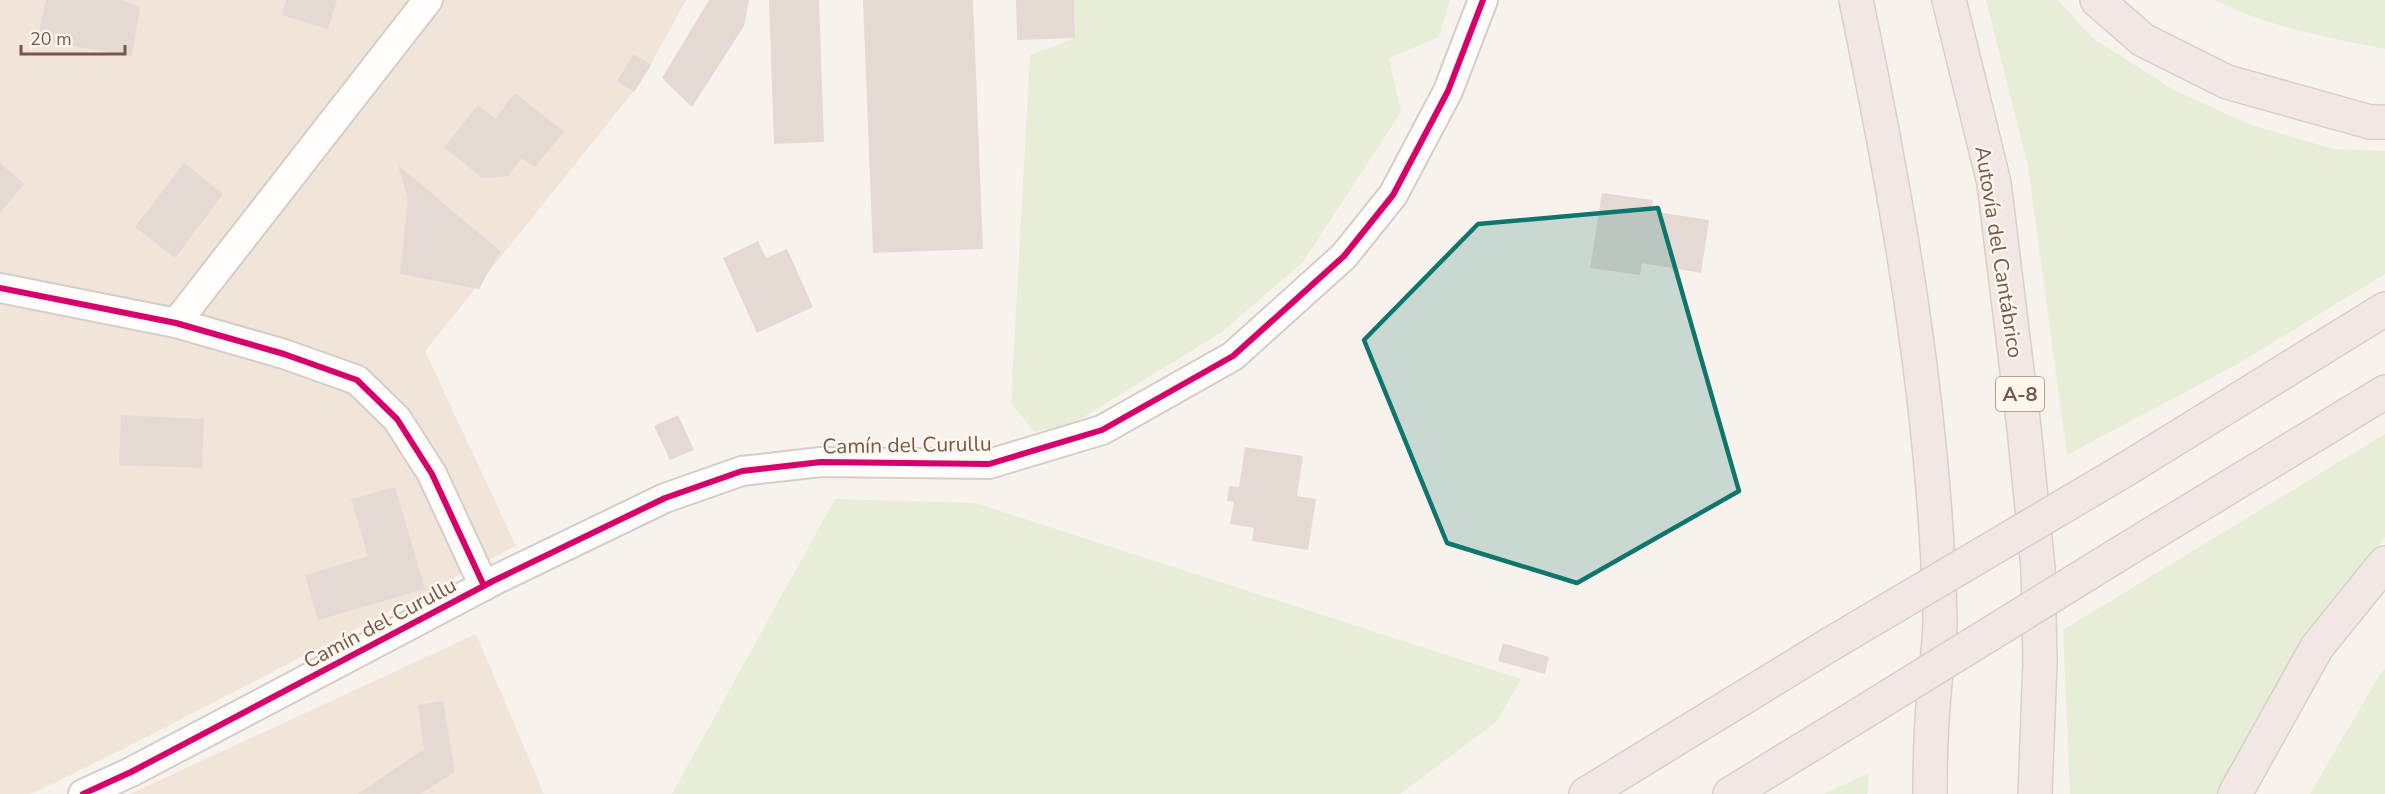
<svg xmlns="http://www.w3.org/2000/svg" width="2385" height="794" font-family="'Nunito Sans',sans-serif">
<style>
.residential{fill:#f1e4d9}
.green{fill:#e6eed7}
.building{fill:#e5dad3}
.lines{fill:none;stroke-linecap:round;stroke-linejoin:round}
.street-casing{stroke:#d6cdc8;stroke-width:32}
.highway-casing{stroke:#d9cfc9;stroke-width:36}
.street{stroke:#fefdfc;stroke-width:28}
.highway{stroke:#f1e8e5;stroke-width:33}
.highway-bridge-casing{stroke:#d9cfc9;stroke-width:36;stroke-linecap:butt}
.highway-bridge{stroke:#f1e8e5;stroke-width:33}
.cycleway-casing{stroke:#fff7ee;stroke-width:10}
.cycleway{stroke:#d6006c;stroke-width:6}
.marked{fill:#0f766e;fill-opacity:0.2;stroke:#0f766e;stroke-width:4.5;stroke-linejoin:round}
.labels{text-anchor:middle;stroke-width:4.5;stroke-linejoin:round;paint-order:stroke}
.shield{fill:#fff7ee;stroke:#a0877b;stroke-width:1.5}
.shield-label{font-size:20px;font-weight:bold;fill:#77574a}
.street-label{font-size:21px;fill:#77574a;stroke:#fff7ee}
</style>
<rect width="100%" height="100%" fill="#f8f2ec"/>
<g class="residential">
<path d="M0 0H686L641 82 425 351 516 546 127 747 31 794H0Z"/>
<path d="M476 634 544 794H130Z"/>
</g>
<g class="green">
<path d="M1074 0H1450L1439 37 1389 58 1401 112 1303 262 1222 332 1072 424 1034 432 1011 403 1030 55 1075 38Z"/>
<path d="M1986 0H2058L2091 37 2174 90 2251 125 2333 149 2385 151V274L2236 365 2067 455 2028 166Z"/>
<path d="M2215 0H2385V49C2326 37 2268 27 2215 0Z"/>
<path d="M2385 434V537L2276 685 2220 794H2070L2063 630Z"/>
<path d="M835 499 975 503 1521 679 1497 721 1400 794H672Z"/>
<path d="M2385 668V794H2310L2379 676Z"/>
<path d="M1869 773 1867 794H1824L1826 793Z"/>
</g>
<g class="building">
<path d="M46 0H122L140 7 132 56 37 40Z"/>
<path d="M286 0H337L328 29 282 15Z"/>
<path d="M709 0H749L744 26 692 107 662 78Z"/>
<path d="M769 0H819L824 142 774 144Z"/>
<path d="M863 0H973L983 249 873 253Z"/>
<path d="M1016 0H1074L1075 38 1017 40Z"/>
<path d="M634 54 651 65 634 92 617 81Z"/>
<path d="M515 93 564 132 534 168 522 158 508 176 482 178 444 147 478 105 495 119Z"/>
<path d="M0 163 24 184 0 213Z"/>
<path d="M184 163 223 194 175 258 135 227Z"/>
<path d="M398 165 500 251 479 289 400 274 408 199Z"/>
<path d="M1602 193 1653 200 1651 211 1709 220 1701 273 1642 263 1640 275 1590 268Z"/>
<path d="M758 241 766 258 787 249 813 307 757 333 723 258Z"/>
<path d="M121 415 204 419 202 468 119 465Z"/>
<path d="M678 415 694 450 670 460 654 426Z"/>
<path d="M1245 447 1303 456 1297 496 1316 499 1308 550 1252 541 1254 528 1230 524 1234 502 1227 501 1229 486 1239 487Z"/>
<path d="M395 487 425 589 318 620 305 575 368 556 351 499Z"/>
<path d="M1503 643 1549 657 1545 674 1498 661Z"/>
<path d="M443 701 455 772 420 794H358L424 749 418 705Z"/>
</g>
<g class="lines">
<defs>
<g id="street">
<path d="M0 288 176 323 284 354 357 380 397 419 432 474 484 586"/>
<path d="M176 323 428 0"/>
<path d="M83 794 131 772 493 581 665 498 742 471 821 462 989 464 1102 430 1233 356 1344 256 1393 195 1448 91 1483 0"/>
</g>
<g id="highway">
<path d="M1856 0C1898 202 1935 410 1940 617 1940 642 1936 669 1934 694 1931 727 1930 760 1930 794"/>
<path d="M1949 0 1994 183 2024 428 2038 568 2040 662 2035 794"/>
<path d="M2097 0 2143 40 2227 82 2370 122H2385"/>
<path d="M2128 468 2385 309"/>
<path d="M2129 548 2385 392"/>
<path d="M1586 794 1829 645"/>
<path d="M1730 794 1833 731"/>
<path d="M2235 794 2317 647 2385 563"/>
</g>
</defs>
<use href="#street" class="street-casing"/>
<use href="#highway" class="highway-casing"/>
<use href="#street" class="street"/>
<use href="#highway" class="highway"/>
<defs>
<g id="highway-bridge">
<path d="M1829 645 2128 468"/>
<path d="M1833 731 2129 548"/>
</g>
</defs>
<use href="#highway-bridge" class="highway-bridge-casing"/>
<use href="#highway-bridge" class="highway-bridge"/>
<defs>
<g id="cycleway">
<path d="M0 288 176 323 284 354 357 380 397 419 432 474 484 586"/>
<path d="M83 794 131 772 493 581 665 498 742 471 821 462 989 464 1102 430 1233 356 1344 256 1393 195 1448 91 1483 0"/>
</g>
</defs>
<use href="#cycleway" class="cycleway-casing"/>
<use href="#cycleway" class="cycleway"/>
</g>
<path class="marked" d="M1658 208 1739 491 1577 583 1447 543 1364 340 1478 224Z"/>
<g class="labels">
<rect class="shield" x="1996" y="377" width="48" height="34" rx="4.5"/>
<g class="shield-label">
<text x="2020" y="401">A-8</text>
</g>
<g class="street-label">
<text transform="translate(1999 252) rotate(81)" y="7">Autovía del Cantábrico</text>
<text transform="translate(907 445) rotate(-1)" y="7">Camín del Curullu</text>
<text transform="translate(380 623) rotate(-28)" y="7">Camín del Curullu</text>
</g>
</g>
<path d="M21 45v9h104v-9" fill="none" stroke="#77574a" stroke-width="3"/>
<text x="30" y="45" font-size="18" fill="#77574a" stroke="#fff7ee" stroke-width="4.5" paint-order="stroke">20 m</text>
</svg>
